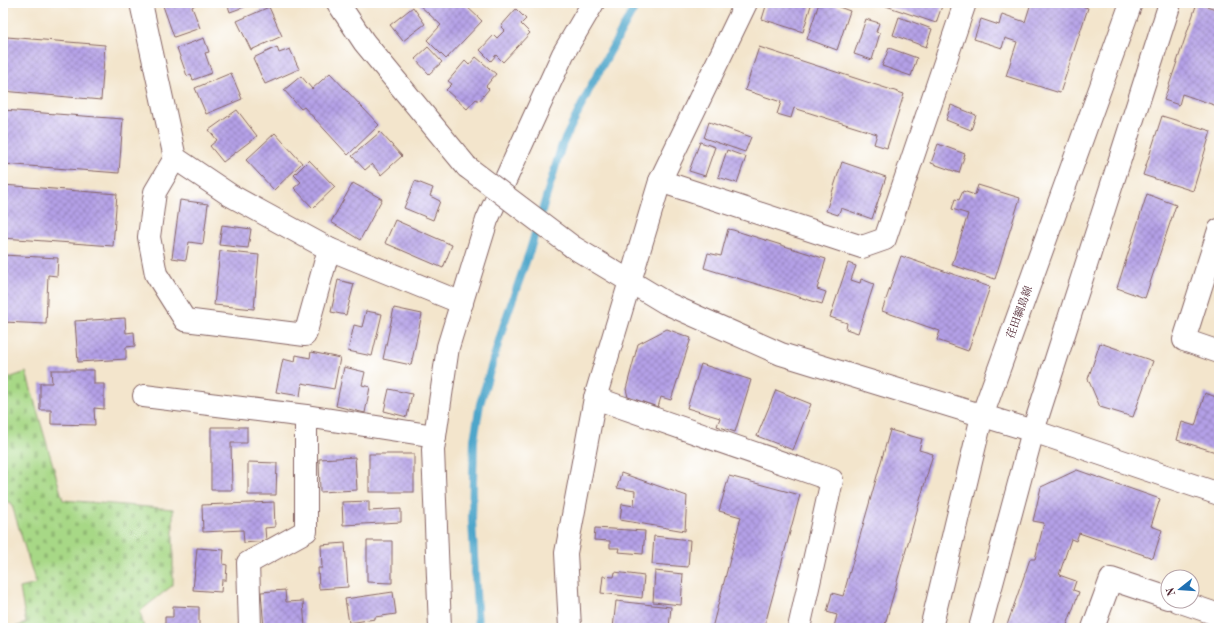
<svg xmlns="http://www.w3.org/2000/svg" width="1222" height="631" font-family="'Old Standard TT','Noto Serif JP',serif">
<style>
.cemetery{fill:url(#cemetery-stones);stroke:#787c58}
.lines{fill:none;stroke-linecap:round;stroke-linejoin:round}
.stream{stroke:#4da6ca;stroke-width:8}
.building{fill:url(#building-cross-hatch)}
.minor-casing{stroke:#856463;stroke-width:24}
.tertiary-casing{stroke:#856463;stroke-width:24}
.secondary-casing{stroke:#856463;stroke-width:24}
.minor{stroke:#fff;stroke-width:22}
.tertiary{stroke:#fff;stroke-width:22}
.secondary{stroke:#fff;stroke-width:22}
.tertiary-bridge-casing{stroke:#856463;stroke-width:24;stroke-linecap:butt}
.tertiary-bridge{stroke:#fff;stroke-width:22}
.labels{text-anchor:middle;stroke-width:3.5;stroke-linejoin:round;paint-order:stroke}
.street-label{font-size:11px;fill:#4a1f2b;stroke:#fff}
</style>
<defs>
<pattern id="cemetery-stones" width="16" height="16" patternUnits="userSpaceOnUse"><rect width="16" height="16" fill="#a7d886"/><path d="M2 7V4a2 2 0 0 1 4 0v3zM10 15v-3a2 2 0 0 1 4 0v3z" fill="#91b974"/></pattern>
<pattern id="building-cross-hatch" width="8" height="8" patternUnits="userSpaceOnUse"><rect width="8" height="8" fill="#b4a0e7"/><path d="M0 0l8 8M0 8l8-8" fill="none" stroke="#9482bb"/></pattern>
</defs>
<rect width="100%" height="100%" fill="#fff"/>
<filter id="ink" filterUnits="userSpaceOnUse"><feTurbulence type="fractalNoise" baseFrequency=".025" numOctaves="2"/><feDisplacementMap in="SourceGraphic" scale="8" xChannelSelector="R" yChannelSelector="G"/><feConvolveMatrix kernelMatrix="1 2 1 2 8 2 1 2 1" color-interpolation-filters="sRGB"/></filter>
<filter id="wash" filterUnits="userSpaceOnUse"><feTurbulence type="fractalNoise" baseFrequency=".012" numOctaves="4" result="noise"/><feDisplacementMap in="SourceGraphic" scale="16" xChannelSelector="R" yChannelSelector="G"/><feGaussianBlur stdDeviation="0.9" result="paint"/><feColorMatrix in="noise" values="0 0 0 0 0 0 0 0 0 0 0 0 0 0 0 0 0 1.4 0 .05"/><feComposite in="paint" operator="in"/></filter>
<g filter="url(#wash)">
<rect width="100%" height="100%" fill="#f3e5cc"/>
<path class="cemetery" d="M26 372 63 500 173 509V585L140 611 144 628H13L26 623 20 588 36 584 11 502 3 504V380Z"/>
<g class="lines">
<path class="stream" d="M478 628 472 520 474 440 480 404 504 324 530 250 562 145 592 84 637 3"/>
</g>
<g id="blocks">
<g class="building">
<path d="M162 3H194L195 5 192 7 200 28 174 37Z"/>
<path d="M227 3H255L230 12Z"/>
<path d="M417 3H463L482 21 446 59 427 40 441 25Z"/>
<path d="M767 3H804L811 5 803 32 762 19Z"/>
<path d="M819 3H828L850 11 837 50 807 39Z"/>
<path d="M887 3H943L936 23 886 6Z"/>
<path d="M1031 3H1073L1088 8 1060 93 1006 76 1017 42 1005 38 1002 48 974 39 981 19 999 25 1002 14 1025 22Z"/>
<path d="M1197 3 1219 10V98L1217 106 1182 94 1179 105 1164 100Z"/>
<path d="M269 7 282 36 251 50 237 21Z"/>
<path d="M413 7 425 24 403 41 390 25Z"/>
<path d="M516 9 526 19 521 24 530 33 503 62 496 55 491 61 480 50 494 35 497 38 505 30 501 26Z"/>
<path d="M899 17 932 29 926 47 893 35Z"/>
<path d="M866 19 879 23 876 32 880 33 872 60 854 54Z"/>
<path d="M7 37 105 45 101 100 3 91V47L6 48Z"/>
<path d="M204 38 209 52 205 53 212 73 193 80 191 74 187 76 177 48Z"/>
<path d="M277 47 279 53 290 49 299 69 265 84 253 58Z"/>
<path d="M428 47 442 62 429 74 415 59Z"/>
<path d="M759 47 904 94 887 148 874 144 877 134 794 108 791 118 777 114 781 102 745 90Z"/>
<path d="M889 48 917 58 911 76 882 66Z"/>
<path d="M476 57 496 74 486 86 489 89 479 101 476 99 467 109 446 90 452 84 448 81 465 61 469 65Z"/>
<path d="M231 73 242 99 206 114 195 88Z"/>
<path d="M330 73 379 125 348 155 304 107 301 109 284 90 301 76 312 89Z"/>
<path d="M951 105 976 115 971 130 946 120Z"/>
<path d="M3 110 123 119 119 173 3 164Z"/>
<path d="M237 110 257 136 223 162 210 146 217 140 209 130Z"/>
<path d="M1162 116 1211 131 1193 191 1143 175Z"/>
<path d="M709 122 751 137 745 152 704 138Z"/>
<path d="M380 132 402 156 381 175 372 164 365 170 352 156Z"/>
<path d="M275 133 302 163 274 190 246 160Z"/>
<path d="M700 142 715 147 705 176 689 171Z"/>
<path d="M938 144 965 154 959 173 931 163Z"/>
<path d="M727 150 746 157 737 183 718 177Z"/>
<path d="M309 160 335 187 313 208 294 188 301 182 294 175Z"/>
<path d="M842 162 886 177 872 219 841 208 838 215 826 211Z"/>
<path d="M415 181 433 188 430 196 440 201 433 220 404 208Z"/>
<path d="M353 183 382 199 360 240 331 222Z"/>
<path d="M3 185 117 194 113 246 3 238Z"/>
<path d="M978 185 1020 198 995 279 952 265 968 214 952 209 955 199 959 200 963 191 975 195Z"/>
<path d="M1147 194 1176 205 1145 298 1117 288Z"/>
<path d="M180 200 208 204 203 244 189 242 186 260 172 258Z"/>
<path d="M395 220 452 245 443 268 385 243Z"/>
<path d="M222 225 251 229 248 248 219 245Z"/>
<path d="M728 229 733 230 826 259 817 289 826 292 822 304 704 268 708 253 721 256Z"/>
<path d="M220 251 259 255 254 309 214 305Z"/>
<path d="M3 255 58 258 57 276 48 275 46 324 3 322Z"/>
<path d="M901 256 990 287 968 351 937 340 940 331 882 311Z"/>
<path d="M848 263 856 266 851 280 860 283 861 279 874 284 858 333 846 329 847 323 830 317Z"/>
<path d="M338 280 354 284 346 315 331 312Z"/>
<path d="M394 308 422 314 411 365 383 359Z"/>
<path d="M366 311 382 314 372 356 348 351 354 325 362 327Z"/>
<path d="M125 318 126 333 134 332 135 346 126 347V359L78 362 75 321Z"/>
<path d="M667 329 691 338 671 400 661 397 658 407 628 397 626 389 638 344Z"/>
<path d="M1100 343 1153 361 1133 417 1100 407 1088 379Z"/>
<path d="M311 352 340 358 334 389 302 383 300 396 276 392 283 359 295 362 296 355 310 358Z"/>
<path d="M701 364 751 380 735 432 717 426 720 418 687 408Z"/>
<path d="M344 367 365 372 362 385 370 387 365 413 336 406Z"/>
<path d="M51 370H94V384H104V409L94 408 95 425 51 424V410H40V383H52Z"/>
<path d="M389 389 412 394 407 417 384 411Z"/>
<path d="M776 390 811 404 793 450 757 436Z"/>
<path d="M1205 393 1219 398V453L1177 440 1182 422 1195 426Z"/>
<path d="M211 427H247V443H231L232 490H211Z"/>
<path d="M890 430 922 439 919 450 933 454 884 628H838L834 627 837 615 827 612 832 593 843 596Z"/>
<rect x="369" y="454" width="45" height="38"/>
<path d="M355 457 357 490 320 492 319 459Z"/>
<path d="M248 462 277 463 276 495H248Z"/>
<path d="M1077 470 1160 499 1151 526 1162 530 1153 558 1079 533 1076 541 1071 539 1059 575 1076 581 1073 590 1079 592 1066 628H1006L1030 559H1035L1044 523 1033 521 1041 487Z"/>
<path d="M621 473 687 496 685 531 620 520 622 504 634 506 635 491 617 488Z"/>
<path d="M729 476 800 495 764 628H712L741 517 719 511Z"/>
<path d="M369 501V511L401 509V522L343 525 342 502Z"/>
<path d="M274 502 275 527 265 528 266 541 244 543 243 530 203 532 202 505Z"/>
<path d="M595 528 645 531 643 554 618 552 619 548H610V541L594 540Z"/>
<path d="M654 536 690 540 688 567 652 564Z"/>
<path d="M367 541H392V583L367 582Z"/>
<path d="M345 543 348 587 319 589 318 568H322L321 545Z"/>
<path d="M197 548 224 550 223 564 227 565 226 580H222L221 592 193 590Z"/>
<path d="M655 571 683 574 681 605 653 602Z"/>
<path d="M615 572 644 576 642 598 601 593 603 576 614 577Z"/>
<path d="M285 590 286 602 303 601 305 628H264L261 592Z"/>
<path d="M393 592 396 614 375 617V619L349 623 345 599Z"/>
<path d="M616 601 671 607 669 628H613Z"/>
<path d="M173 606 199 607V628H165V617H173Z"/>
</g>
</g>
</g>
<g filter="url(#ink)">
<use href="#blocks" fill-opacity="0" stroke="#856463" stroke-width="1"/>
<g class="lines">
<defs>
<g id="minor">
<path d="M141 3 175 158 230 195 329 249 462 303"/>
<path d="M746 3 660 181 862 247 885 239 965 3"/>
<path d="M175 158 155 192 149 237 156 274 185 320 305 335 329 249"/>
<path d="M1219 230 1184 340 1219 352"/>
<path d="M144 396 306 416"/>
<path d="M595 398 832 480 799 628"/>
<path d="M1178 601 1219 615"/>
<path d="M250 628 248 563 306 531V416L435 436"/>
<path d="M570 628 566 553 595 398 660 181"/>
<path d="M1093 628 1111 579 1168 598"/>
</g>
<g id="tertiary">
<path d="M338 3 364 42 467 167"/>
<path d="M573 247 666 303 781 354 1033 431 1219 494"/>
<path d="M440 628 433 450 448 347 487 220 563 54 593 3"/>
</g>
<g id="secondary">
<path d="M931 628 982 416 1131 3"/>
<path d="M980 628 1033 431 1170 3"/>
</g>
</defs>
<use href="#minor" class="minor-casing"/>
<use href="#tertiary" class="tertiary-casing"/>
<use href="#secondary" class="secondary-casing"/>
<use href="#minor" class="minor"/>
<use href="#tertiary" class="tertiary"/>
<use href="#secondary" class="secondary"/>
<defs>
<path id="tertiary-bridge" d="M467 167 573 247"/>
</defs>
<use href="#tertiary-bridge" class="tertiary-bridge-casing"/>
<use href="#tertiary-bridge" class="tertiary-bridge"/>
</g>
</g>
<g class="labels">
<g class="street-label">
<text transform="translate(1019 312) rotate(-70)" y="4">荏田綱島線</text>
</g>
</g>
<rect width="1222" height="631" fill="none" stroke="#fff" stroke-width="16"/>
<g transform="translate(1180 589) rotate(253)"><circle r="19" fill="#ffffff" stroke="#b7a5aa"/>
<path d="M0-3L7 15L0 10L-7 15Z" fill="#1f6fb2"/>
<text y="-6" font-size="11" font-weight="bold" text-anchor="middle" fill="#4a1f2b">N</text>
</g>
</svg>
